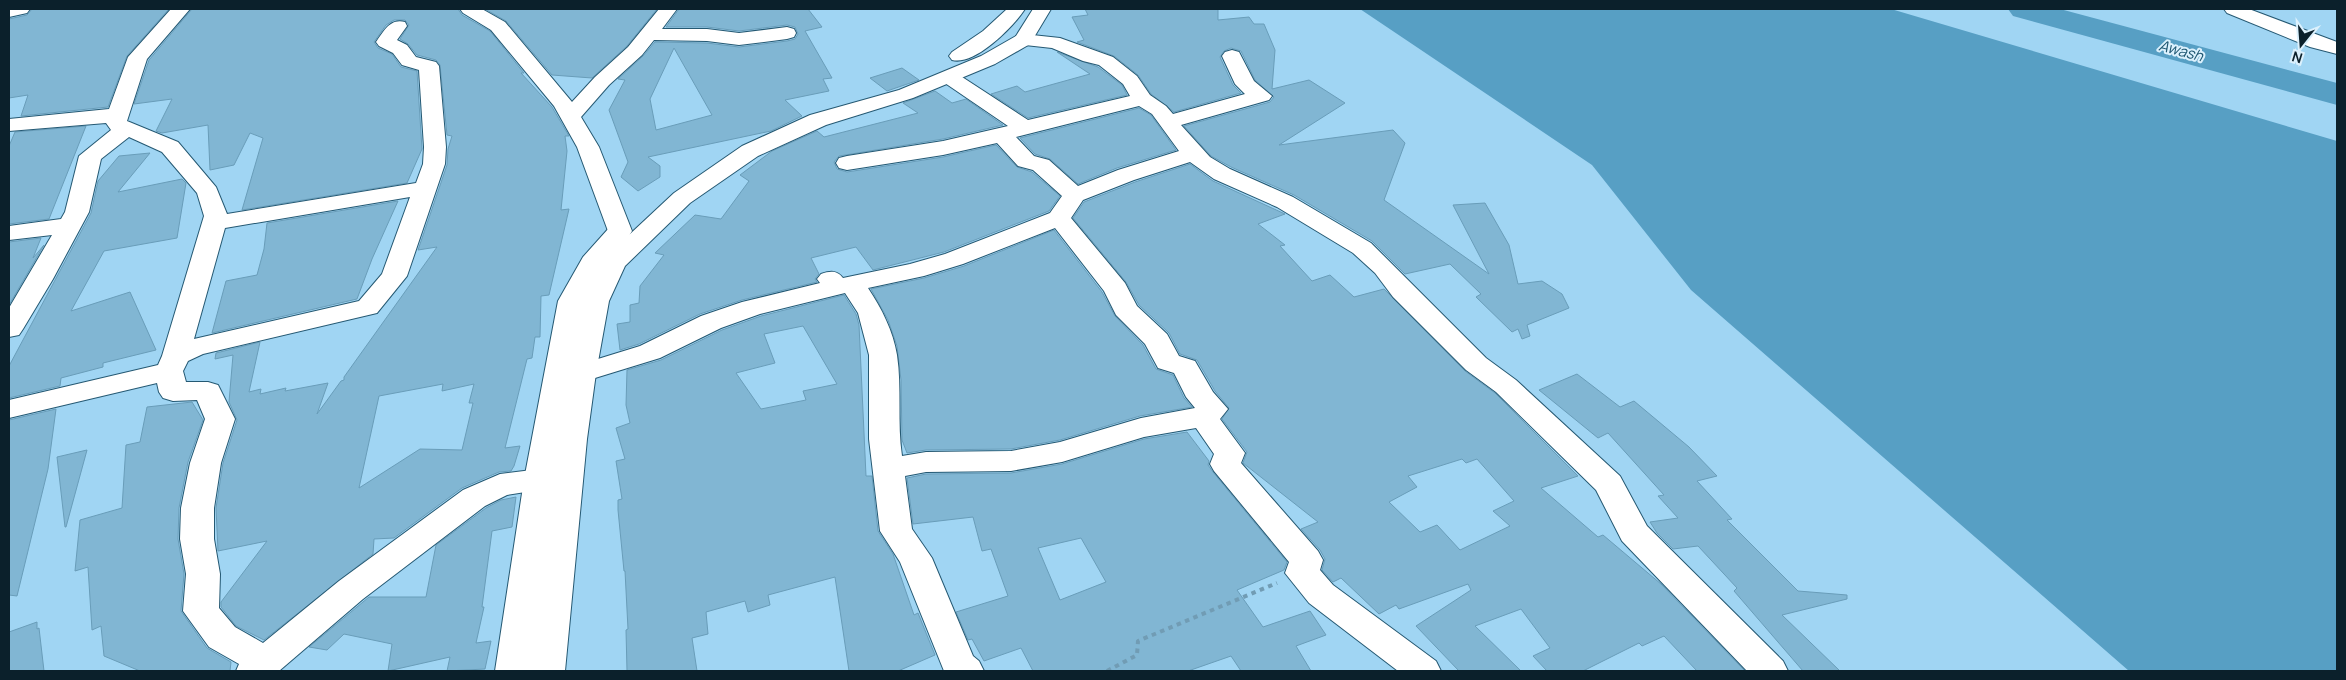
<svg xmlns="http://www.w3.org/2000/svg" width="2346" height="680" font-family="Manrope,sans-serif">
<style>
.water{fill:#579fc4}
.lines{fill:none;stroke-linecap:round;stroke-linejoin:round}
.river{fill:#579fc4;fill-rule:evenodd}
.building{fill:#81b6d3;stroke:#699db9;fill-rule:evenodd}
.minor-casing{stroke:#255973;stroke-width:2}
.major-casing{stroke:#255973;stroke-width:2}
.path{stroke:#719cb4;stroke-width:4;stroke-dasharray:4.5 4.5;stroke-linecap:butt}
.minor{fill:#fff;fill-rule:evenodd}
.major{fill:#fff;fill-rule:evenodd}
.labels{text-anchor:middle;stroke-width:4;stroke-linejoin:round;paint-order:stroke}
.far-water-label{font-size:15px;font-style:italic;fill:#1e5671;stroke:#dcf1fd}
</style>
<rect width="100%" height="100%" fill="#a0d5f3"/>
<path class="water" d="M1360 9H1891L2337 141V671H2129L1691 290 1592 165Z"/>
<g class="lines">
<path class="river" d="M2008 9H2060L2337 83V105L2013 16Z"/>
</g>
<g class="building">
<path d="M32 9H169L127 56 108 107 21 116 28 95 9 98V19L27 15Z"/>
<path d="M192 9H458L462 15 490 31 524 73H521L552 107 569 136H565L567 151 561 210 569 209 549 295 541 296 540 337H535L532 358 527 359 505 448 520 446 514 466 511 471 499 472 462 488 394 538 374 539 373 554 264 640 236 626 221 607V602L267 541 218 551 216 508 223 463 237 420 229 402 233 355 215 359 216 353 260 342 249 392 261 389 260 394 286 388 285 391 328 383 317 414 341 381 344 380V377L437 247 418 250 447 165 448 149 452 136 447 135 440 65 436 60 417 55 408 44 400 39 409 25 405 20H394L386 25 374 42 378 48 392 54 401 67 417 71 422 149 407 183 242 210 263 138 250 133 234 165 210 170 208 125 162 133 156 131 172 99 134 104 149 60ZM443 384 442 391 474 384 469 403H473L462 450 420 449 359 488 379 396Z"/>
<path d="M485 9H657L627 46 592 78 552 75 506 21Z"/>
<path d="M679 9H808L822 27 805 31 832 78 823 79 829 91 785 100 802 116 771 131 648 157 660 166V177L638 191 621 177 628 162 609 110 625 80 618 79 643 56 655 42 707 43 739 47 787 41 795 39 798 34 795 27 787 25 739 31 707 27H666ZM674 48 712 115 656 130 650 99Z"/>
<path d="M1085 9H1218V20L1249 17 1254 24H1264L1275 50 1272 89 1309 80 1345 103 1279 145 1393 130 1405 143 1384 200 1489 274 1453 205 1485 203 1509 245 1518 284 1542 281 1562 294 1569 308 1527 325 1530 336 1522 339 1518 329 1512 332 1476 297 1481 294 1450 264 1405 274 1372 241 1294 195 1231 167 1211 156 1184 126 1270 102 1274 97 1255 80 1241 51 1231 48 1224 51 1220 57 1233 85 1241 93 1174 112 1151 94 1138 75 1114 56 1077 42 1084 40 1072 17 1088 15Z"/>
<path d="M1057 52 1098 67 1122 85 1127 95 1028 118 991 94 1017 86 1025 92 1090 74Z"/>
<path d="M902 68 919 80 887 91 870 78Z"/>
<path d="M935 91 952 103 966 99 1003 125 943 139 839 156 834 162 837 169 847 172 943 157 996 145 1017 167 1032 172 1060 196 1049 211 944 252 873 270 856 247 811 258 819 274 815 279 817 282 742 300 700 314 639 344 620 350 617 324 630 322V305L639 303 640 286 664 255 655 253 695 215 721 219 749 181 740 175 772 151 817 131 824 137 918 113 903 103Z"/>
<path d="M1139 108 1151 115 1176 150 1117 168 1078 184 1050 159 1035 154 1020 138Z"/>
<path d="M86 126 49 219 9 224V146L15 132Z"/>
<path d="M150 153 118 192 182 179 186 183 177 238 104 251 71 311 130 292 156 350 103 363V367L61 378 60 386 9 398V366L91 213 98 181 119 156Z"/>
<path d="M1190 164 1213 181 1285 214 1258 224 1285 245 1280 246 1312 281 1330 275 1354 297 1384 289 1465 371 1495 393 1578 476 1541 488 1598 537 1603 535 1661 584 1745 671H1697L1664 636 1642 646 1639 643 1583 671H1547L1533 656 1550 648 1521 609 1475 626 1521 671H1459L1416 626 1471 590 1468 584 1399 609 1396 605 1379 614 1341 578 1333 582 1322 570 1325 559 1320 550 1301 529 1318 522 1243 463 1247 452 1222 419 1229 408 1215 391 1197 360 1180 354 1169 333 1139 305 1126 282 1073 218 1084 202 1135 182ZM1462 459 1466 463 1477 459 1514 501 1493 511 1510 526 1460 550 1437 525 1420 532 1389 502 1417 487 1408 476Z"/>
<path d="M398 201 372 259 357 299 212 333 226 281 257 275 264 249 267 223Z"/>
<path d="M1054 230 1102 292 1115 316 1143 345 1156 369 1173 375 1184 398 1192 407 1140 416 1060 440 1011 449 926 450 907 453 902 440 901 380 897 346 888 320 871 289 924 278 964 266Z"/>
<path d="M41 238 33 258 44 245 9 305V242Z"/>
<path d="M844 295 856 314 859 325 866 476H872L878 531 893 554 914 615 918 613 935 655 898 671H849L835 577 768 595 770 605 748 612 745 601 706 612 708 634 692 638 697 671H627L626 630 628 629 625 571H624L618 510V500L622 499 616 461 625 459 616 428 630 423 626 405 627 370 661 360 722 330 761 316ZM803 326 837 384 803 391 806 400 761 409 736 373 775 363 764 334Z"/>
<path d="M1577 374 1620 407 1634 401 1689 447 1717 476 1697 481 1732 519 1727 520 1798 591 1847 595V599L1782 615 1840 671H1803L1734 591 1737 588 1698 546 1673 549 1657 533 1650 522 1678 518 1658 496 1664 495 1608 433 1598 438 1539 390Z"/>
<path d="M192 402 203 420 188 462 179 508 178 539 184 574 181 611 207 648 231 662 230 671H140L104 656 101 626 92 630 88 567 75 571 80 520 122 508 126 445 140 442 147 407Z"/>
<path d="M56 409 48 469 17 596 9 595V420Z"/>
<path d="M1187 432 1209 461 1208 465 1213 472 1287 562 1284 570 1237 590 1263 627 1310 611 1326 635 1296 646 1311 671H1241L1231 656 1188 671H1033L1021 648 984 661 972 639 968 640 956 612 1008 596 991 549 982 551 973 517 913 524 907 478 926 474 1011 473 1062 464 1144 439ZM1081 538 1106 582 1060 600 1038 548Z"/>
<path d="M87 450 66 527H65L57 457Z"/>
<path d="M516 497 512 527 492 531 482 607H484L476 643 491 641 485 669 447 671 450 657 388 671 392 644 344 634 327 650 309 647 369 597H426L436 545 486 508 501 500Z"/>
<path d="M37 622V629L39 628 44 671H9V632Z"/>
</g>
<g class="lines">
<defs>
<g id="minor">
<path d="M9 9H30L27 13 9 17Z"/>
<path d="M171 9H190L147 59 127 121 178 142 216 187 227 214 416 183 423 164 424 147 419 70 402 65 393 53 379 46 376 42C384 31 390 18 405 22L407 26 397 40 407 45 416 57 436 62 439 66 446 147 445 164 407 276 377 313 203 354 188 361 183 371 186 382H208L218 385 235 419 221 463 214 508V539L220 574 219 608 235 627 263 643 339 581 463 490 500 474 540 469 551 472 556 480 551 488 507 495 485 506 363 599 279 671H236L239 664 209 647 183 611 186 574 180 539 181 508 190 463 205 419 197 400 173 401 163 398 159 392 157 383 9 418V400L158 365 162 356 204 216 197 193 162 152 129 137 101 159 89 212 53 279 23 329 19 335 9 337V308L52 235 9 240V226L61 219 65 212 79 156 111 130 106 123 9 131V119L109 109 128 57ZM410 197 382 274 359 301 194 339 225 228Z"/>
<path d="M460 9H482L505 22 572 102 595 77 628 47 659 9H677L662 29H707L739 33 787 27 794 29 796 33 794 37 787 39 739 45 707 41 654 40 642 55 609 85 581 117 599 147 632 231 629 236 620 238 611 236 608 231 577 147 554 106 491 30 463 13Z"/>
<path d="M2224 9H2249L2337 42V54L2310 47 2227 13Z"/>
<path d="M1023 34 1060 38 1113 57 1137 76 1150 95 1166 106 1173 114 1245 94 1235 84 1222 56 1225 52 1232 50 1239 52 1254 81 1272 96 1269 100 1181 125 1210 157 1230 169 1293 197 1371 243 1486 358 1516 380 1620 476 1647 526 1783 661 1788 671H1747L1622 541 1596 490 1496 392 1466 370 1393 297 1375 273 1353 253 1277 207 1214 179 1190 162 1134 180 1083 200 1071 218 1125 283 1137 306 1167 334 1179 356 1195 361 1213 392 1228 409 1220 419 1245 453 1241 463 1318 551 1323 560 1320 570 1333 585 1436 661 1441 671H1398L1309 603 1285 573 1289 562 1214 471 1210 464 1214 454 1196 428 1144 437 1062 462 1011 471 926 472 905 476 912 529 932 558 973 656 979 661 984 671H944L900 562 880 531 869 439V355L858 313 845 293 760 314 721 328 660 358 582 382 572 379 568 373 572 367 640 346 701 316 742 302 820 283 817 279 821 274C830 271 837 270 843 278L910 264 945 254 1050 213 1062 196 1033 170 1018 166 997 143 943 155 847 170 839 168 836 163 839 158 847 156 943 141 1008 126 942 81 939 77 942 73 949 71 956 73 1028 120 1130 96 1123 84 1099 65 1083 61 1052 48 1016 44 1013 40 1016 36ZM1139 106 1152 114 1179 151 1118 170 1078 186 1049 160 1034 156 1016 137ZM1055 228 1104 291 1116 315 1145 344 1158 368 1174 373 1186 397 1195 408 1141 418 1060 442 1011 451 926 452 902 456C897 423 902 388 897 355 893 331 882 309 868 288L924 276 963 264Z"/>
</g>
<g id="major">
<path d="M1007 9H1025C1013 27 975 66 952 60L949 56 952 52 983 31Z"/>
<path d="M1033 9H1051L1030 44 995 64 913 98 826 125 758 156 690 203 625 266 609 301 596 373 587 439 565 671H495L524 480 558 301 583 257 609 228 618 226 627 228 630 233 629 235 674 193 742 146 810 115 899 90 981 56 1016 36Z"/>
</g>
</defs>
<use href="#minor" class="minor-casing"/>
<use href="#major" class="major-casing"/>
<path class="path" d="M1107 671 1137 655 1138 641 1277 583"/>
<use href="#minor" class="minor"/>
<use href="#major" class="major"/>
</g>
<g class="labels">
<g class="far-water-label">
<text transform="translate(2181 51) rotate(15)" y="5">Awash</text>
</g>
</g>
<rect width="2346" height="680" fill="none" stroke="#0b202b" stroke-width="20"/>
<g transform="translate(2301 45) rotate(197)" stroke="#dcf1fd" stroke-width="4" paint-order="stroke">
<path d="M0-4L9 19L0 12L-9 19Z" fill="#0b202b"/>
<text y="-8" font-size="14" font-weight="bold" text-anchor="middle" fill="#0b202b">N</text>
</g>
</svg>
